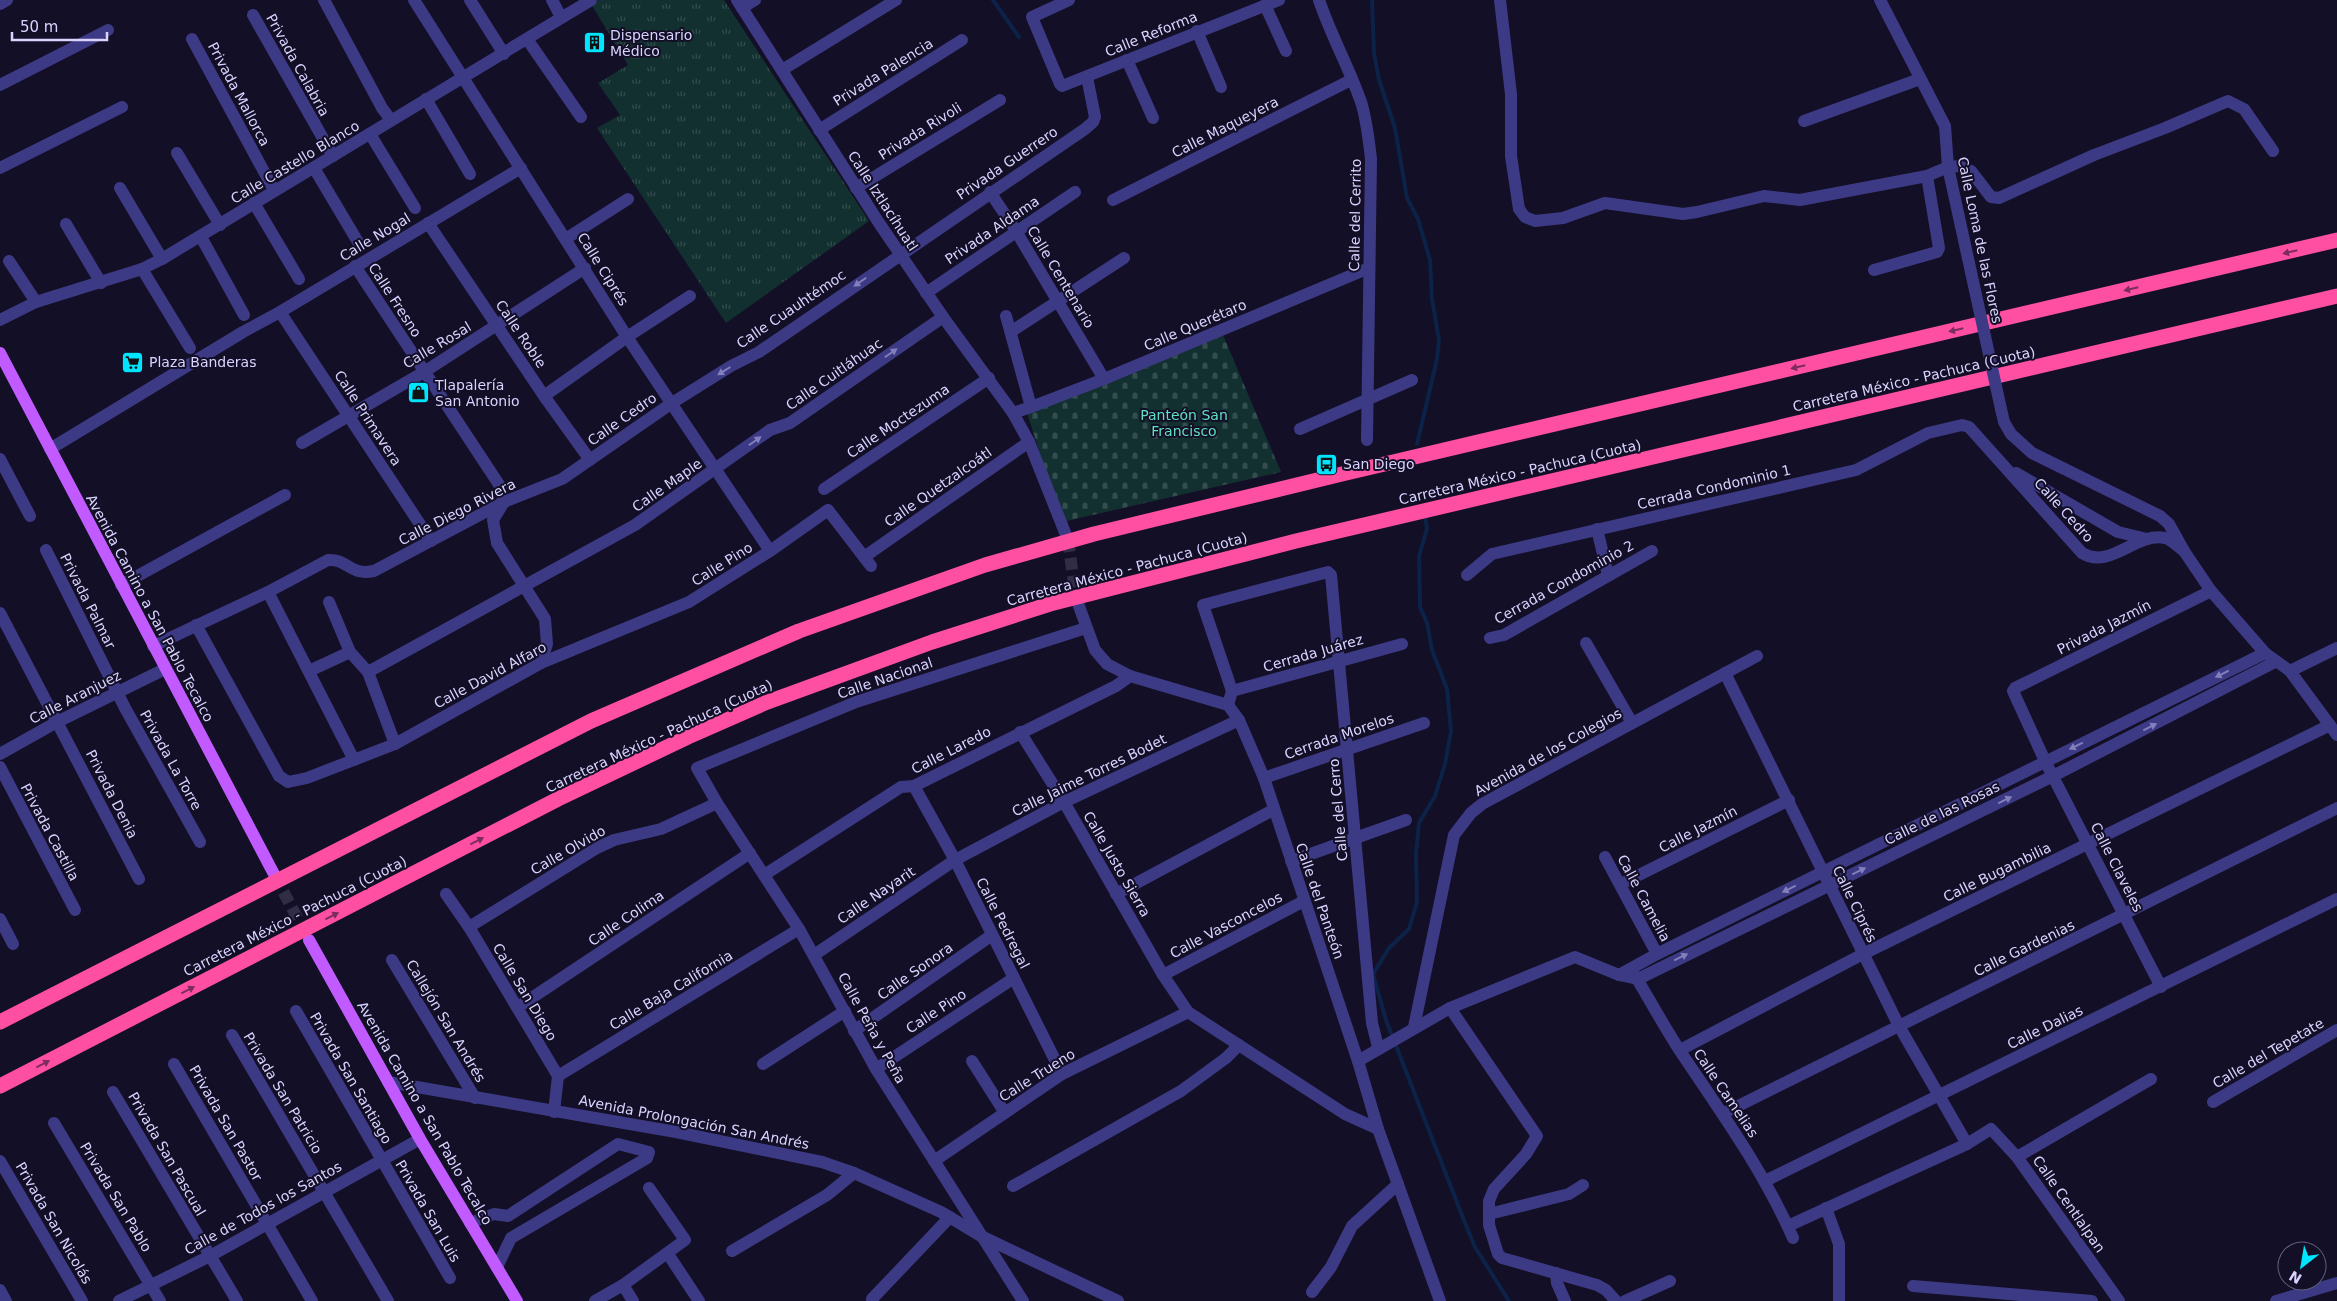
<svg xmlns="http://www.w3.org/2000/svg" width="2337" height="1301" font-family="'DejaVu Sans',sans-serif">
<style>
.grass{fill:url(#grass-tufts)}
.cemetery{fill:url(#cemetery-stones)}
.lines{fill:none;stroke-linecap:round;stroke-linejoin:round}
.stream{stroke:#0c2248;stroke-width:4}
.minor-tunnel{stroke:#312d47;stroke-width:12;stroke-dasharray:12 6;stroke-linecap:butt}
.major-tunnel{stroke:#312d47;stroke-width:12;stroke-dasharray:12 6;stroke-linecap:butt}
.minor{stroke:#3d3a85;stroke-width:12}
.major{stroke:#c25bff;stroke-width:12}
.highway{stroke:#ff4fa3;stroke-width:15}
.minor-bridge{stroke:#3d3a85;stroke-width:12}
.oneway{fill:#7d2c5e}
.oneway2{fill:#837fbc}
.labels{text-anchor:middle;stroke-width:4;stroke-linejoin:round;paint-order:stroke}
.street-label{font-size:14px;fill:#d9d4ff;stroke:#130f26}
.poi-label{font-size:14px;fill:#d9d4ff;stroke:#130f26;text-anchor:start}
.park-label{font-size:14px;fill:#5fe0c0;stroke:#130f26}
</style>
<defs>
<pattern id="grass-tufts" width="24" height="20" patternUnits="userSpaceOnUse" patternTransform="scale(1.25)"><rect width="24" height="20" fill="#12302f"/><path d="M3 7l-1-3M5 7V3M7 7l1-3M15 17l-1-3M17 17v-4M19 17l1-3" fill="none" stroke="#344d4e"/></pattern>
<pattern id="cemetery-stones" width="16" height="16" patternUnits="userSpaceOnUse" patternTransform="scale(1.25)"><rect width="16" height="16" fill="#12302f"/><path d="M2 7V4a2 2 0 0 1 4 0v3zM10 15v-3a2 2 0 0 1 4 0v3z" fill="#344d4e"/></pattern>
</defs>
<rect width="100%" height="100%" fill="#130f26"/>
<path class="grass" d="M599 0H724L869 221 726 323 597 128 620 115 598 83 628 65 591 4Z"/>
<path class="cemetery" d="M1223 335 1281 472 1062 522 1026 410Z"/>
<g class="lines">
<g class="stream">
<path d="M993 0 1019 37"/>
<path d="M1372 0 1374 53 1379 80 1395 128 1407 198 1418 219 1430 260 1432 299 1439 340 1437 359 1417 444"/>
<path d="M1425 516 1427 529 1419 556 1420 607 1427 623 1432 650 1447 689 1451 731 1445 764 1435 796 1419 823 1416 854 1417 902 1409 929 1389 948 1373 974 1386 1020 1465 1223 1475 1247 1509 1301"/>
</g>
<path class="minor-tunnel" d="M1068 540 1076 598"/>
<path class="major-tunnel" d="M275 876 308 938"/>
<g class="minor">
<path d="M324 0 382 108 391 120"/>
<path d="M414 0 627 337 770 551"/>
<path d="M470 0 504 54"/>
<path d="M552 0 561 17"/>
<path d="M737 0 879 223 943 317 1013 413 1029 442 1068 540"/>
<path d="M1069 0 1032 17 1060 84 1062 86 1279 0"/>
<path d="M1319 0C1331 36 1351 71 1362 105 1367 123 1369 141 1371 159L1367 440"/>
<path d="M1500 0 1511 94V156L1519 209 1525 217 1535 221 1563 218 1605 203 1683 214 1697 212 1764 196 1800 200 1927 176 1948 167 1959 166 1971 171 1991 197 1999 198 2094 155 2165 128 2228 101 2244 109 2273 151"/>
<path d="M1880 0 1945 126 1948 167 1976 295"/>
<path d="M0 4 7 0"/>
<path d="M1265 5 1286 51"/>
<path d="M742 8 755 0"/>
<path d="M253 15 333 156"/>
<path d="M1197 31 1221 87"/>
<path d="M192 39 274 190"/>
<path d="M527 39 581 117"/>
<path d="M1127 60 1153 118"/>
<path d="M782 70 896 0"/>
<path d="M0 85 108 30"/>
<path d="M426 99 470 174"/>
<path d="M1804 121 1920 79"/>
<path d="M819 130 962 40"/>
<path d="M370 134 415 208"/>
<path d="M177 153 220 225"/>
<path d="M0 168 122 107"/>
<path d="M314 168 358 242"/>
<path d="M120 188 162 259"/>
<path d="M856 188 1000 100"/>
<path d="M990 192 1016 231 1104 379"/>
<path d="M1113 200 1351 80"/>
<path d="M254 203 299 279"/>
<path d="M428 223 544 396 590 460"/>
<path d="M66 224 101 283"/>
<path d="M201 237 244 315"/>
<path d="M567 238 628 199"/>
<path d="M9 261 36 302"/>
<path d="M355 266 500 486 504 502 493 520 497 543 545 619 547 644 541 663"/>
<path d="M142 269 190 348"/>
<path d="M1874 270 1937 252 1939 248 1927 176"/>
<path d="M926 293 1075 192"/>
<path d="M280 312 431 541"/>
<path d="M1006 316 1031 407 1013 413"/>
<path d="M0 320 36 302 142 269 162 259 591 0"/>
<path d="M1012 331 1124 258"/>
<path d="M544 396 627 337 690 296"/>
<path d="M1031 407 1104 379 1369 268"/>
<path d="M2001 409 2004 422 2011 434 2032 453 2160 516 2169 524 2184 551 2211 591 2265 653 2290 671 2337 735"/>
<path d="M1300 429 1412 380"/>
<path d="M302 443 424 372 585 268"/>
<path d="M50 449 243 332 280 312 521 168"/>
<path d="M0 459 30 516"/>
<path d="M2016 473 2118 532 2147 539"/>
<path d="M824 489 989 378"/>
<path d="M1597 529 1608 575"/>
<path d="M46 550 125 708 200 842"/>
<path d="M864 557 1029 442"/>
<path d="M1467 575 1492 554 1856 470 1928 433 1962 425 1969 427 2082 553C2111 570 2135 532 2165 538 2171 539 2178 547 2184 551"/>
<path d="M121 585 285 495"/>
<path d="M268 592 354 760"/>
<path d="M1076 598 1095 650 1107 664 1130 676 1228 705 1239 720 1264 778 1358 1061 1378 1129 1440 1301"/>
<path d="M329 602 350 652 368 672 395 744"/>
<path d="M0 613 139 879"/>
<path d="M196 625 279 776 288 782 307 778 395 744 541 663 689 602 770 551 828 510 871 566"/>
<path d="M1490 638 1504 635 1652 551"/>
<path d="M1586 643 1632 723"/>
<path d="M153 646 268 592 328 560C349 559 349 576 374 571L504 502 562 479 672 403 731 366 759 352 1085 129 1093 122 1095 117 1087 77"/>
<path d="M309 671 350 652"/>
<path d="M2290 671 2337 648"/>
<path d="M368 672 635 525 770 430 790 423 943 317"/>
<path d="M1725 673 1899 1026 1967 1144"/>
<path d="M1232 691 1402 644"/>
<path d="M1228 705 1232 691 1203 605 1328 572 1331 575 1372 1023 1378 1047"/>
<path d="M1020 732 1064 802 1163 975 1188 1012 1345 1114 1378 1129"/>
<path d="M0 754 57 722 165 669"/>
<path d="M0 767 75 910"/>
<path d="M1264 778 1424 723"/>
<path d="M914 786 955 860 1062 1074"/>
<path d="M1605 857 1657 954"/>
<path d="M1291 861 1406 820"/>
<path d="M764 875 901 787 914 786 1116 686 1130 676"/>
<path d="M1621 884 1789 800"/>
<path d="M446 894 469 927 558 1076 554 1112"/>
<path d="M1116 894 1273 810"/>
<path d="M0 919 13 944"/>
<path d="M469 927 597 848 614 840 661 829 717 803"/>
<path d="M814 955 955 860 1064 802 1239 720"/>
<path d="M392 960 475 1098"/>
<path d="M1633 972C1649 999 1664 1026 1680 1051 1721 1112 1763 1170 1793 1238"/>
<path d="M1163 975 1304 901"/>
<path d="M1619 975 1657 954 2265 653"/>
<path d="M2161 987 2045 761 2013 691 2015 688 2211 591"/>
<path d="M518 1007 750 853"/>
<path d="M1450 1008 1537 1136 1526 1154 1494 1189 1489 1201V1225L1498 1254 1502 1258 1597 1285 1606 1290 1616 1301"/>
<path d="M296 1011 450 1278"/>
<path d="M1414 1027 1454 835 1471 813 1482 804 1757 656"/>
<path d="M854 1031 992 935"/>
<path d="M232 1035 388 1301"/>
<path d="M1680 1050 1863 954 2330 725"/>
<path d="M972 1061 1005 1113"/>
<path d="M1358 1061 1450 1008 1575 957 1619 975 1638 979 2053 776 2275 662"/>
<path d="M174 1064 312 1301"/>
<path d="M763 1064 845 1011"/>
<path d="M876 1069 1014 978"/>
<path d="M558 1076 799 929"/>
<path d="M388 1082 676 1132 822 1162 854 1173 941 1212 981 1236 1118 1301"/>
<path d="M113 1092 237 1301"/>
<path d="M2213 1102 2337 1030"/>
<path d="M1724 1113 2337 808"/>
<path d="M54 1123 160 1301"/>
<path d="M2017 1157 2151 1079"/>
<path d="M0 1161 82 1301"/>
<path d="M934 1161 1062 1074 1188 1012"/>
<path d="M1765 1181 2337 899"/>
<path d="M1013 1186 1181 1091 1226 1058 1239 1045"/>
<path d="M1826 1208 1839 1244V1301"/>
<path d="M1489 1214 1569 1194 1583 1185"/>
<path d="M470 1223 494 1214 508 1216 618 1144 649 1152 647 1158 511 1238 497 1267"/>
<path d="M1788 1226 1967 1144 1991 1129 2017 1157 2119 1301"/>
<path d="M732 1251 827 1195 854 1173"/>
<path d="M668 1254 699 1301"/>
<path d="M1556 1273 1557 1283 1565 1301"/>
<path d="M623 1285 633 1301"/>
<path d="M1913 1286 2092 1301"/>
<path d="M0 1290 6 1301"/>
<path d="M1312 1292 1331 1267 1352 1226 1398 1184"/>
<path d="M872 1299 950 1217"/>
<path d="M119 1301 210 1256 420 1139"/>
<path d="M595 1301 623 1285 685 1240 649 1188"/>
<path d="M1023 1301 876 1069 799 929 717 803 697 768 856 702 1086 628"/>
<path d="M1625 1301 1670 1281"/>
<path d="M2276 1301 2337 1283"/>
</g>
<g class="major">
<path d="M0 353 275 876"/>
<path d="M309 940 420 1139 517 1301"/>
</g>
<g class="highway">
<path d="M0 1022 591 721 799 631 985 565 1094 534 1342 474 2337 240"/>
<path d="M0 1086 558 799 688 737 765 703 932 642 1050 604 1296 541 2337 296"/>
</g>
<path class="minor-bridge" d="M1976 295 2001 409"/>
</g>
<defs><path id="oneway-solid" d="M-6-.8H1V-3.2L6.5 0L1 3.2V.8H-6Z" transform="scale(1.25)"/></defs>
<g class="oneway">
<use href="#oneway-solid" transform="translate(2290 252) rotate(167)"/>
<use href="#oneway-solid" transform="translate(2131 289) rotate(167)"/>
<use href="#oneway-solid" transform="translate(1956 330) rotate(167)"/>
<use href="#oneway-solid" transform="translate(1798 367) rotate(167)"/>
<use href="#oneway-solid" transform="translate(477 841) rotate(-27)"/>
<use href="#oneway-solid" transform="translate(332 916) rotate(-27)"/>
<use href="#oneway-solid" transform="translate(188 990) rotate(-27)"/>
<use href="#oneway-solid" transform="translate(43 1064) rotate(-27)"/>
</g>
<g class="oneway2">
<use href="#oneway-solid" transform="translate(860 282) rotate(145)"/>
<use href="#oneway-solid" transform="translate(891 353) rotate(-35)"/>
<use href="#oneway-solid" transform="translate(724 371) rotate(148)"/>
<use href="#oneway-solid" transform="translate(755 441) rotate(-35)"/>
<use href="#oneway-solid" transform="translate(2222 674) rotate(154)"/>
<use href="#oneway-solid" transform="translate(2150 727) rotate(-27)"/>
<use href="#oneway-solid" transform="translate(2076 746) rotate(154)"/>
<use href="#oneway-solid" transform="translate(2005 800) rotate(-26)"/>
<use href="#oneway-solid" transform="translate(1859 871) rotate(-26)"/>
<use href="#oneway-solid" transform="translate(1789 889) rotate(154)"/>
<use href="#oneway-solid" transform="translate(1681 957) rotate(-26)"/>
</g>
<defs>
<symbol id="building-square" viewBox="-11 -11 22 22"><rect x="-9" y="-9" width="18" height="18" rx="4" fill="#00e5ff" stroke="#130f26"/><path d="M-4-6H4V6H1V3H-1V6H-4ZM-2.5-4.3h1.7v1.8h-1.7ZM.8-4.3h1.7v1.8H.8ZM-2.5-1h1.7V.8h-1.7ZM.8-1h1.7V.8H.8Z" fill="#111"/></symbol>
<symbol id="supermarket-square" viewBox="-11 -11 22 22"><rect x="-9" y="-9" width="18" height="18" rx="4" fill="#00e5ff" stroke="#130f26"/><path d="M-6-5.5h2.5l.6 2H6L4.5 2H-2.5L-4.4-4H-6ZM-1.5 3.2a1.3 1.3 0 1 0 .1 0ZM3 3.2a1.3 1.3 0 1 0 .1 0Z" fill="#111"/></symbol>
<symbol id="shop-square" viewBox="-11 -11 22 22"><rect x="-9" y="-9" width="18" height="18" rx="4" fill="#00e5ff" stroke="#130f26"/><path d="M-5-2.5h2.3a2.7 3.5 0 0 1 5.4 0H5L5.5 6h-11ZM-1.5-2.5h3a1.5 2.3 0 0 0-3 0Z" fill="#111"/></symbol>
<symbol id="bus-square" viewBox="-11 -11 22 22"><rect x="-9" y="-9" width="18" height="18" rx="4" fill="#00e5ff" stroke="#130f26"/><path d="M-5-6H5V4H4V6H2V4H-2V6H-4V4H-5ZM-3.5-4V0h7V-4ZM-3.5 1.2v1.5H-2V1.2ZM2 1.2v1.5H3.5V1.2Z" fill="#111"/></symbol>
</defs>
<g fill-rule="evenodd">
<use href="#building-square" x="582" y="30" width="25" height="25"/>
<use href="#supermarket-square" x="120" y="350" width="25" height="25"/>
<use href="#shop-square" x="406" y="380" width="25" height="25"/>
<use href="#bus-square" x="1314" y="452" width="25" height="25"/>
</g>
<g class="labels">
<g class="street-label">
<text transform="translate(1151 34) rotate(-22)" y="5">Calle Reforma</text>
<text transform="translate(298 65) rotate(61)" y="5">Privada Calabria</text>
<text transform="translate(883 72) rotate(-32)" y="5">Privada Palencia</text>
<text transform="translate(239 94) rotate(62)" y="5">Privada Mallorca</text>
<text transform="translate(1225 127) rotate(-27)" y="5">Calle Maqueyera</text>
<text transform="translate(920 131) rotate(-32)" y="5">Privada Rivoli</text>
<text transform="translate(295 162) rotate(-31)" y="5">Calle Castello Blanco</text>
<text transform="translate(1007 163) rotate(-34)" y="5">Privada Guerrero</text>
<text transform="translate(883 201) rotate(57)" y="5">Calle Iztlacíhuatl</text>
<text transform="translate(1355 215) rotate(-89)" y="5">Calle del Cerrito</text>
<text transform="translate(992 230) rotate(-34)" y="5">Privada Aldama</text>
<text transform="translate(375 237) rotate(-31)" y="5">Calle Nogal</text>
<text transform="translate(1980 240) rotate(78)" y="5">Calle Loma de las Flores</text>
<text transform="translate(603 269) rotate(58)" y="5">Calle Ciprés</text>
<text transform="translate(1061 277) rotate(59)" y="5">Calle Centenario</text>
<text transform="translate(395 300) rotate(57)" y="5">Calle Fresno</text>
<text transform="translate(791 309) rotate(-34)" y="5">Calle Cuauhtémoc</text>
<text transform="translate(1195 325) rotate(-23)" y="5">Calle Querétaro</text>
<text transform="translate(521 334) rotate(56)" y="5">Calle Roble</text>
<text transform="translate(437 345) rotate(-31)" y="5">Calle Rosal</text>
<text transform="translate(834 374) rotate(-35)" y="5">Calle Cuitláhuac</text>
<text transform="translate(1914 379) rotate(-13)" y="5">Carretera México - Pachuca (Cuota)</text>
<text transform="translate(368 418) rotate(57)" y="5">Calle Primavera</text>
<text transform="translate(622 419) rotate(-35)" y="5">Calle Cedro</text>
<text transform="translate(898 421) rotate(-34)" y="5">Calle Moctezuma</text>
<text transform="translate(1520 472) rotate(-13)" y="5">Carretera México - Pachuca (Cuota)</text>
<text transform="translate(667 485) rotate(-35)" y="5">Calle Maple</text>
<text transform="translate(938 487) rotate(-35)" y="5">Calle Quetzalcoátl</text>
<text transform="translate(1714 487) rotate(-13)" y="5">Cerrada Condominio 1</text>
<text transform="translate(2064 510) rotate(48)" y="5">Calle Cedro</text>
<text transform="translate(457 512) rotate(-27)" y="5">Calle Diego Rivera</text>
<text transform="translate(722 564) rotate(-32)" y="5">Calle Pino</text>
<text transform="translate(1127 569) rotate(-15)" y="5">Carretera México - Pachuca (Cuota)</text>
<text transform="translate(1564 582) rotate(-29)" y="5">Cerrada Condominio 2</text>
<text transform="translate(88 601) rotate(63)" y="5">Privada Palmar</text>
<text transform="translate(150 608) rotate(62)" y="5">Avenida Camino a San Pablo Tecalco</text>
<text transform="translate(2104 627) rotate(-27)" y="5">Privada Jazmín</text>
<text transform="translate(1313 653) rotate(-16)" y="5">Cerrada Juárez</text>
<text transform="translate(490 675) rotate(-28)" y="5">Calle David Alfaro</text>
<text transform="translate(885 678) rotate(-19)" y="5">Calle Nacional</text>
<text transform="translate(75 697) rotate(-27)" y="5">Calle Aranjuez</text>
<text transform="translate(659 736) rotate(-25)" y="5">Carretera México - Pachuca (Cuota)</text>
<text transform="translate(1339 736) rotate(-19)" y="5">Cerrada Morelos</text>
<text transform="translate(951 750) rotate(-27)" y="5">Calle Laredo</text>
<text transform="translate(1548 752) rotate(-29)" y="5">Avenida de los Colegios</text>
<text transform="translate(171 760) rotate(61)" y="5">Privada La Torre</text>
<text transform="translate(1089 775) rotate(-26)" y="5">Calle Jaime Torres Bodet</text>
<text transform="translate(112 794) rotate(63)" y="5">Privada Denia</text>
<text transform="translate(1338 810) rotate(-95)" y="5">Calle del Cerro</text>
<text transform="translate(1942 813) rotate(-26)" y="5">Calle de las Rosas</text>
<text transform="translate(1698 829) rotate(-27)" y="5">Calle Jazmín</text>
<text transform="translate(50 832) rotate(62)" y="5">Privada Castilla</text>
<text transform="translate(568 850) rotate(-30)" y="5">Calle Olvido</text>
<text transform="translate(1117 864) rotate(60)" y="5">Calle Justo Sierra</text>
<text transform="translate(2117 867) rotate(63)" y="5">Calle Claveles</text>
<text transform="translate(1997 872) rotate(-26)" y="5">Calle Bugambilia</text>
<text transform="translate(876 895) rotate(-34)" y="5">Calle Nayarit</text>
<text transform="translate(1644 898) rotate(62)" y="5">Calle Camelia</text>
<text transform="translate(1320 901) rotate(71)" y="5">Calle del Panteón</text>
<text transform="translate(1855 904) rotate(64)" y="5">Calle Ciprés</text>
<text transform="translate(295 916) rotate(-27)" y="5">Carretera México - Pachuca (Cuota)</text>
<text transform="translate(626 918) rotate(-34)" y="5">Calle Colima</text>
<text transform="translate(1003 923) rotate(63)" y="5">Calle Pedregal</text>
<text transform="translate(1226 925) rotate(-28)" y="5">Calle Vasconcelos</text>
<text transform="translate(2024 948) rotate(-26)" y="5">Calle Gardenias</text>
<text transform="translate(915 971) rotate(-35)" y="5">Calle Sonora</text>
<text transform="translate(671 990) rotate(-31)" y="5">Calle Baja California</text>
<text transform="translate(525 992) rotate(59)" y="5">Calle San Diego</text>
<text transform="translate(936 1011) rotate(-33)" y="5">Calle Pino</text>
<text transform="translate(446 1021) rotate(59)" y="5">Callejón San Andrés</text>
<text transform="translate(2045 1027) rotate(-26)" y="5">Calle Dalias</text>
<text transform="translate(872 1028) rotate(61)" y="5">Calle Peña y Peña</text>
<text transform="translate(2268 1053) rotate(-30)" y="5">Calle del Tepetate</text>
<text transform="translate(1037 1075) rotate(-32)" y="5">Calle Trueno</text>
<text transform="translate(351 1078) rotate(60)" y="5">Privada San Santiago</text>
<text transform="translate(283 1093) rotate(59)" y="5">Privada San Patricio</text>
<text transform="translate(1726 1093) rotate(56)" y="5">Calle Camelias</text>
<text transform="translate(425 1113) rotate(60)" y="5">Avenida Camino a San Pablo Tecalco</text>
<text transform="translate(694 1122) rotate(11)" y="5">Avenida Prolongación San Andrés</text>
<text transform="translate(226 1123) rotate(60)" y="5">Privada San Pastor</text>
<text transform="translate(167 1154) rotate(60)" y="5">Privada San Pascual</text>
<text transform="translate(116 1197) rotate(59)" y="5">Privada San Pablo</text>
<text transform="translate(2069 1204) rotate(55)" y="5">Calle Centlalpan</text>
<text transform="translate(263 1208) rotate(-29)" y="5">Calle de Todos los Santos</text>
<text transform="translate(428 1211) rotate(60)" y="5">Privada San Luis</text>
<text transform="translate(54 1223) rotate(60)" y="5">Privada San Nicolás</text>
</g>
<g class="poi-label">
<text x="610" y="40">Dispensario<tspan x="610" dy="16">Médico</tspan></text>
<text x="149" y="367">Plaza Banderas</text>
<text x="435" y="390">Tlapalería<tspan x="435" dy="16">San Antonio</tspan></text>
<text x="1343" y="469">San Diego</text>
</g>
<g class="park-label">
<text x="1184" y="420">Panteón San<tspan x="1184" dy="16">Francisco</tspan></text>
</g>
</g>
<g transform="translate(2302 1266) rotate(211)"><circle r="24" fill="#130f26" stroke="#625e7d"/>
<path d="M0-4L9 19L0 12L-9 19Z" fill="#00e5ff"/>
<text y="-8" font-size="14" font-weight="bold" text-anchor="middle" fill="#d9d4ff">N</text>
</g>
<path d="M12 32v8h95v-8" fill="none" stroke="#d9d4ff" stroke-width="2.5"/>
<text x="20" y="32" font-size="15" fill="#d9d4ff" stroke="#130f26" stroke-width="4" paint-order="stroke">50 m</text>
</svg>
